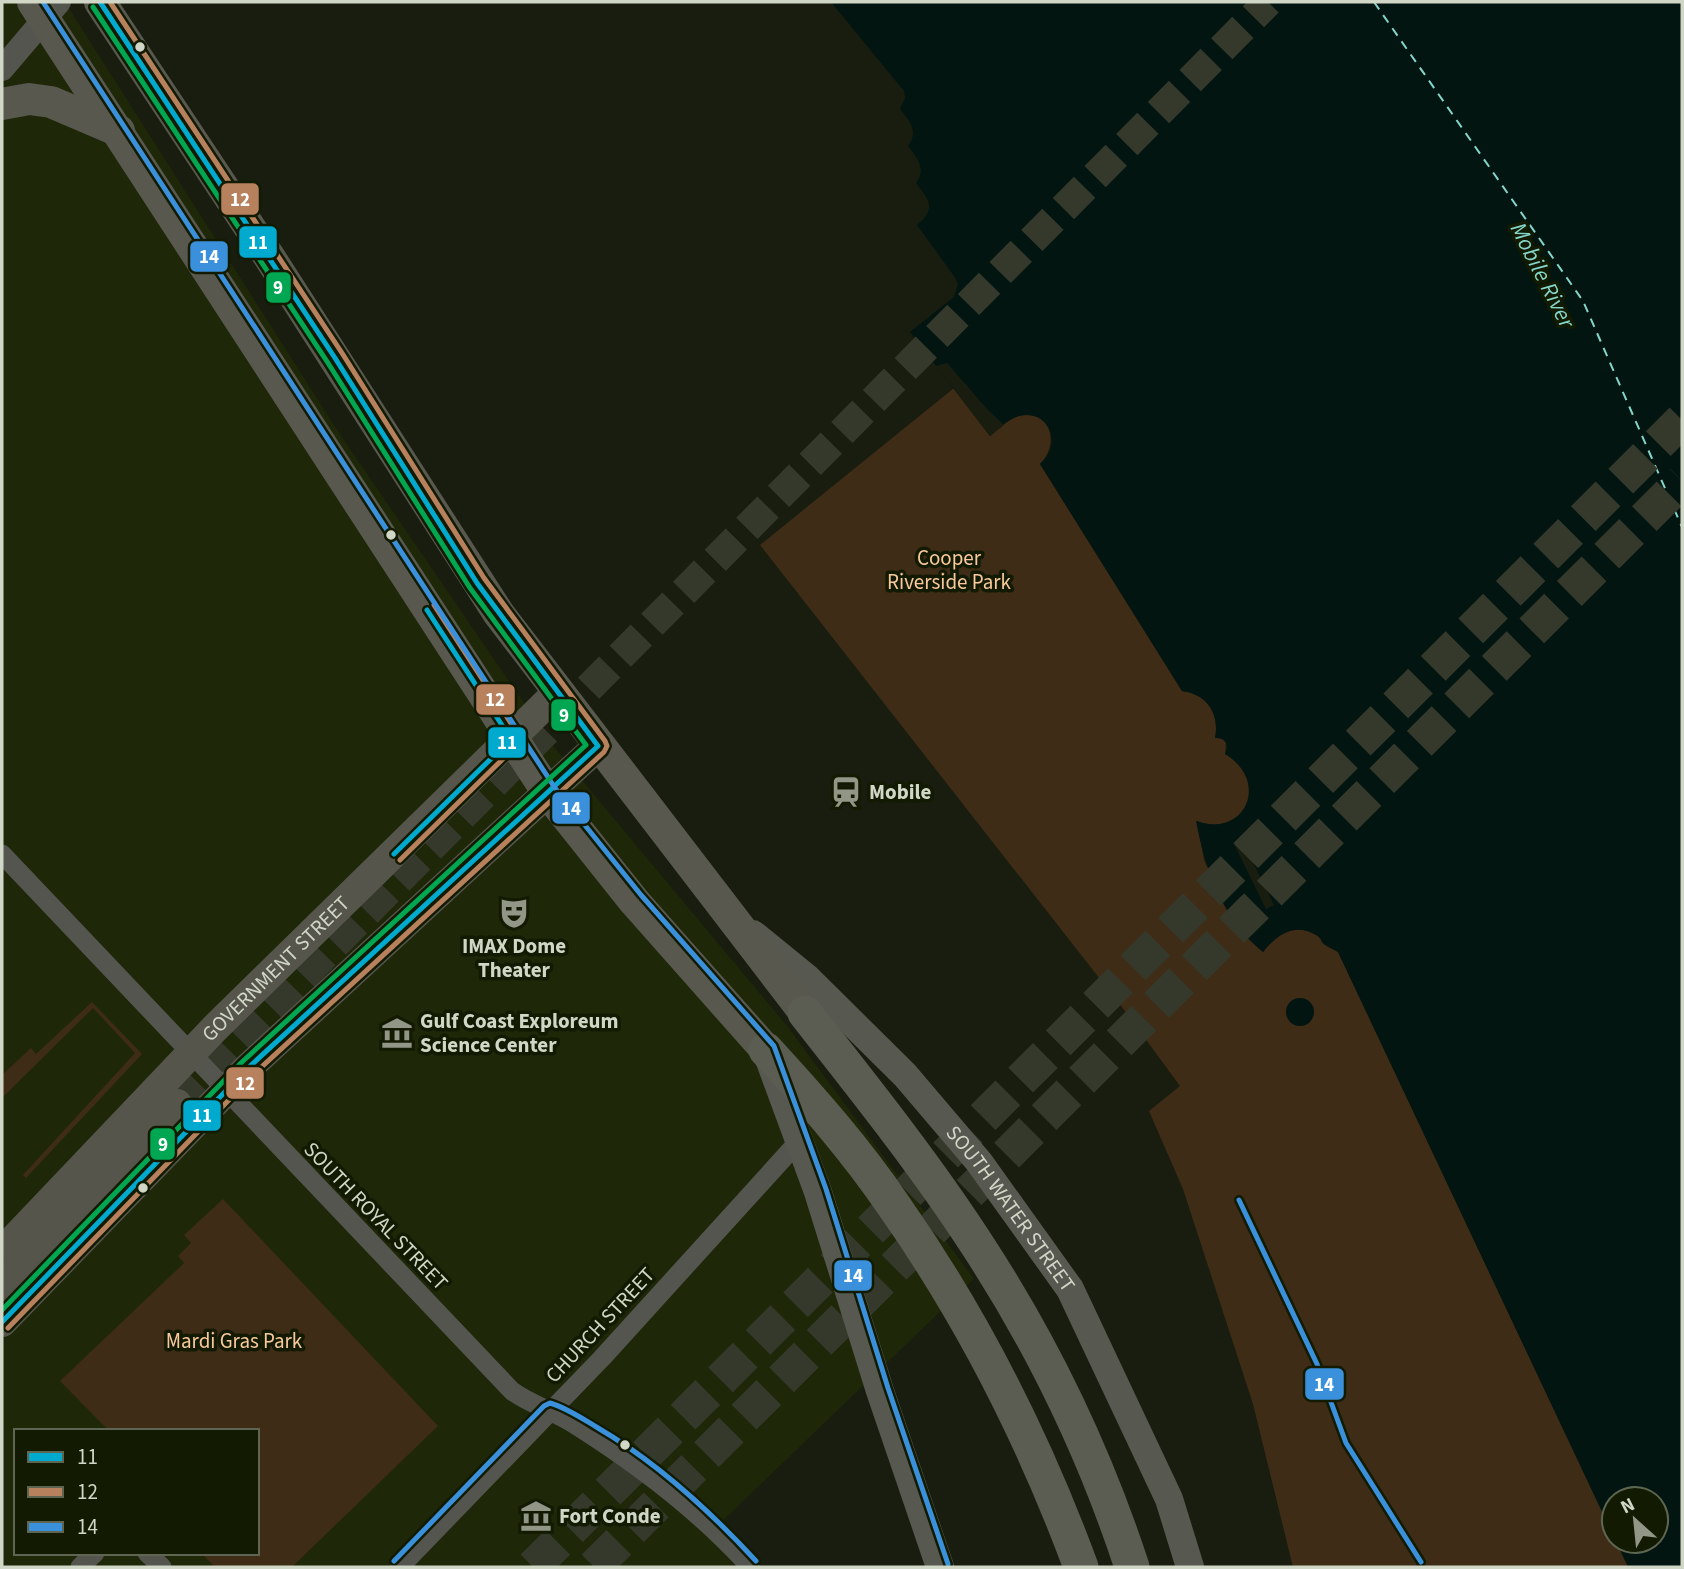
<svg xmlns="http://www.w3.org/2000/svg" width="1684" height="1569" font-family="'Source Sans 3',sans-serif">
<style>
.built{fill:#1e2708;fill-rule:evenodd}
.green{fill:#3f2c16}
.water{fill:#021511}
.pier{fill:#191d0f}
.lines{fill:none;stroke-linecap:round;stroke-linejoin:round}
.ferry{stroke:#85d6ca;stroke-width:2;stroke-dasharray:9 7;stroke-linecap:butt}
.primary-tunnel{stroke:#35392b;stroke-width:30;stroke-dasharray:30 15;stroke-linecap:butt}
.motorway-tunnel{stroke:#35392b;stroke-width:35;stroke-dasharray:35 18;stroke-linecap:butt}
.minor{stroke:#555550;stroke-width:19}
.tertiary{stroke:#555550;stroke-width:24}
.secondary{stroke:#575850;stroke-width:28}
.primary{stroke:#55554c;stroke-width:30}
.trunk{stroke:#58584f;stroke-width:32}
.motorway{stroke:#5b5c52;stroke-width:35}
.bus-1-casing{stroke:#121a02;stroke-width:10}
.bus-2-casing{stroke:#121a02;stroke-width:10}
.bus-3-casing{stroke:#121a02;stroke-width:10}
.bus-4-casing{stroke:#121a02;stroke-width:10}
.bus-1{stroke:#00a9ce;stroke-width:5}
.bus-2{stroke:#b6815c;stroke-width:5}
.bus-3{stroke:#3a90db;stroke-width:5}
.bus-4{stroke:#00a651;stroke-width:5}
.bus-dot{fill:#d1d7c7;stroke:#121a02;stroke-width:2.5}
.labels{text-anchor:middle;stroke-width:7;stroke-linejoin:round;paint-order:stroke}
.park-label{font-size:21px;fill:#f9c99b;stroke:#121a02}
.poi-label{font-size:21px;font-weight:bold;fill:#d1d7c7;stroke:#121a02;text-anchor:start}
.street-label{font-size:21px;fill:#d1d7c7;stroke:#121a02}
.water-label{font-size:23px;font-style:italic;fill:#85d6ca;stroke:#121a02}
.line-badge{stroke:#121a02;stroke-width:2.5}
.badge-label{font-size:19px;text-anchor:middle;font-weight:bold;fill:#fff}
</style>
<rect width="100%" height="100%" fill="#191d0f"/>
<path class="built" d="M2 2H65L339 433 555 748 788 1027 974 1279 708 1535 736 1567H2ZM16 1431H257V1553H16Z"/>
<g class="green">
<path d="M954 388 990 435C999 429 1008 419 1019 416 1051 409 1060 444 1040 464L1182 691C1206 694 1220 713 1215 738H1221L1226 742 1225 754C1271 782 1244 839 1197 821L1204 860 1233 922 1263 952C1276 935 1295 922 1316 935 1324 940 1318 938 1324 944 1327 947 1334 949 1338 952L1614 1537V1541H1616L1628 1567H1293L1253 1404 1183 1189 1149 1111 1180 1086 1125 1011 760 545Z"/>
<path d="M92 1002 142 1054 26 1178 23 1175 135 1053 93 1008 2 1098V1075L31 1048 36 1054Z"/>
<path d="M223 1199 438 1426 292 1567H215L201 1553H257V1431H109L60 1381 184 1263 178 1256 191 1243 184 1235Z"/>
</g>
<g class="water">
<path d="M831 2H1682V1567H1628L1616 1541H1656V1499H1614V1537L1338 952C1334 949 1327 947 1324 944 1318 938 1324 940 1316 935 1295 922 1276 935 1263 952 1223 920 1205 869 1196 821 1244 839 1272 782 1225 754 1230 745 1225 737 1215 738 1220 714 1207 694 1182 691L1040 464C1063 445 1050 409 1019 416 1008 419 999 429 990 436L910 332 954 297 958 284 954 276 917 225C937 209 929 200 916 183 927 169 917 158 908 146 919 131 910 122 900 109L905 98 904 91Z"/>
<circle cx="1300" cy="1012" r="14"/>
</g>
<g class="pier">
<path d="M947 363 988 410 1004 425 990 436 936 366Z"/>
<path d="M1242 840 1274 905 1266 909 1234 844Z"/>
</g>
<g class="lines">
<path class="ferry" d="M1374 2 1583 301 1682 527"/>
<path class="primary-tunnel" d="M177 1104 1268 2"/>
<g class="motorway-tunnel">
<path d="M533 1567 1682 420"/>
<path d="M594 1567 1682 481"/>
</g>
<g class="minor">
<path d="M2 854 512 1391C531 1405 554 1411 574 1424 639 1465 699 1510 750 1567"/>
<path d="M147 1553 162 1567"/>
<path d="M80 1567 95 1553"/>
<path d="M400 1567 602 1358 799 1141"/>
</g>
<path class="tertiary" d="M2 69 59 2"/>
<g class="secondary">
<path id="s1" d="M753 934 806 977 905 1075 979 1162 1070 1289 1169 1499 1190 1567"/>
<path d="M769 1059 818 1192 880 1391 940 1567"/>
</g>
<g class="primary">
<path id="s2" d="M2 1252 215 1028 558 692"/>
<path d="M2 1287 177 1104"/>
<path d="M2 1322 248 1068 598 746"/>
</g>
<g class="trunk">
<path d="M33 2 548 793 634 901 766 1050"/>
<path d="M100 2 268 255 499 614 805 1013"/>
<path d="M2 104 29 99 51 102 119 131"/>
</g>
<g class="motorway">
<path d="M805 1013C864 1088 924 1163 976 1243 1041 1342 1095 1454 1132 1567"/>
<path d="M766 1050C812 1100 856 1150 894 1206 972 1317 1034 1440 1081 1567"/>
</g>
<defs>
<g id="bus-1">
<path d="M394 854 511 739 427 610"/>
<path d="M2 1322 248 1068 598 746 477 583 335 358 100 2"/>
</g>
<g id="bus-2">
<path d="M400 860 517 745 520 740 518 734 434 605"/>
<path d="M8 1328 254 1074 604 752 607 746 605 741 484 578 342 353 110 2"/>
</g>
<g id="bus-3">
<path d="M43 2 555 788 641 895 774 1046 826 1189 888 1388 948 1564"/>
<path d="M1239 1200 1317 1364 1346 1443 1421 1562"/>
<path d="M394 1561 544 1406 550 1403C567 1408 583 1419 598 1428 658 1463 709 1510 756 1561"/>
</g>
<path id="bus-4" d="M2 1310 242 1062 586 745 470 588 328 363 93 7"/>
</defs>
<use href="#bus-1" class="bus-1-casing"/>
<use href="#bus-2" class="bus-2-casing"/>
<use href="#bus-3" class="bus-3-casing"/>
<use href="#bus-4" class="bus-4-casing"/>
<use href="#bus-1" class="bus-1"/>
<use href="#bus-2" class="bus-2"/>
<use href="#bus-3" class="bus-3"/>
<use href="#bus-4" class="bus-4"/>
</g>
<defs>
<symbol id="station-bare" viewBox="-9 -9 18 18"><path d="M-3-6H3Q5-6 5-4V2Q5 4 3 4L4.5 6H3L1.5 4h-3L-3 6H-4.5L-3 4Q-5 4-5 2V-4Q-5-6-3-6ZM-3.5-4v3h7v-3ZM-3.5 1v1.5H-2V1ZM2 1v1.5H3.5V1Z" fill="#919687" stroke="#121a02" stroke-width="2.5" paint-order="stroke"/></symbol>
<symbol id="theatre-bare" viewBox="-9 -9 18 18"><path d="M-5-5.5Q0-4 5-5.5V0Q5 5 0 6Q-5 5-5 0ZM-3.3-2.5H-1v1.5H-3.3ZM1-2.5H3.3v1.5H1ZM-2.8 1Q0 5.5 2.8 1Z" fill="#919687" stroke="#121a02" stroke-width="2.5" paint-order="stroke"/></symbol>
<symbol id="museum-bare" viewBox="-9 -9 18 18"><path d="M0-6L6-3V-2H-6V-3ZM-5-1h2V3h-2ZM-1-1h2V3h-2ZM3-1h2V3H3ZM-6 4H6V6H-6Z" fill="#919687" stroke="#121a02" stroke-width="2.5" paint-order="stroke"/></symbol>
</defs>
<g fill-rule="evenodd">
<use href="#station-bare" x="824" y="770" width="44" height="44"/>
<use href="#theatre-bare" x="492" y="891" width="44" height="44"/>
<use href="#museum-bare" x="375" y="1011" width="44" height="44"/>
<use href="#museum-bare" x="514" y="1494" width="44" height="44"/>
</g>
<g class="bus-dot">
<circle cx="140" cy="47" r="6"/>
<circle cx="391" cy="535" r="6"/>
<circle cx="143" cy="1188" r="6"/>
<circle cx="625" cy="1445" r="6"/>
</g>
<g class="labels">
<g class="park-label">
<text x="949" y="565">Cooper<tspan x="949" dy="24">Riverside Park</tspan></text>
<text x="234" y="1348">Mardi Gras Park</text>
</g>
<g class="poi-label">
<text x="869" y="799">Mobile</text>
<text x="514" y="953" text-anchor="middle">IMAX Dome<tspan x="514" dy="24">Theater</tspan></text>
<text x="420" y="1028">Gulf Coast Exploreum<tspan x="420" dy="24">Science Center</tspan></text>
<text x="559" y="1523">Fort Conde</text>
</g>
<g class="street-label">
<text dy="7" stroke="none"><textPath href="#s2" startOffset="394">GOVERNMENT STREET</textPath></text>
<text dy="7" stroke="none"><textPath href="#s1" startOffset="378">SOUTH WATER STREET</textPath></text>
<text transform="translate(376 1216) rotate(46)" y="7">SOUTH ROYAL STREET</text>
<text transform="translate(600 1325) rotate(-47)" y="7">CHURCH STREET</text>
</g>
<g class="water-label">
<text transform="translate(1543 275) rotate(63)" y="8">Mobile River</text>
</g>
</g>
<g class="line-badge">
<rect x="220" y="182" width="40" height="34" rx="7" fill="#b6815c"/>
<rect x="238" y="225" width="40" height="34" rx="7" fill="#00a9ce"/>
<rect x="189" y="240" width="40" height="33" rx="7" fill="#3a90db"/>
<rect x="265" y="271" width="27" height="33" rx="7" fill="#00a651"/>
<rect x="475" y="683" width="41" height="33" rx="7" fill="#b6815c"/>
<rect x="550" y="698" width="27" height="34" rx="7" fill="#00a651"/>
<rect x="487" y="726" width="40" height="33" rx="7" fill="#00a9ce"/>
<rect x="551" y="791" width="40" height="34" rx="7" fill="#3a90db"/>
<rect x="225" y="1066" width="40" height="34" rx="7" fill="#b6815c"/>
<rect x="182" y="1099" width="40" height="33" rx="7" fill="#00a9ce"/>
<rect x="149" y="1127" width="27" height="34" rx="7" fill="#00a651"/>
<rect x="833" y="1259" width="40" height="33" rx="7" fill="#3a90db"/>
<rect x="1304" y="1367" width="41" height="34" rx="7" fill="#3a90db"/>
</g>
<g class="badge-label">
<text x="240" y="206">12</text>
<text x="258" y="249">11</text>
<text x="209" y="263">14</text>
<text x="278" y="294">9</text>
<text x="495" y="706">12</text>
<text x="564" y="722">9</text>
<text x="507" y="749">11</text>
<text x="571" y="815">14</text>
<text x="245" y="1090">12</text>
<text x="202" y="1122">11</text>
<text x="163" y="1151">9</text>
<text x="853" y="1282">14</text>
<text x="1324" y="1391">14</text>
</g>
<rect width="1684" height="1569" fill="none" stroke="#d1d7c7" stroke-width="7"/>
<rect x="14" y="1429" width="245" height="126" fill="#121a02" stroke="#5e6651" stroke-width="2"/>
<rect x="28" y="1452" width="35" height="10" fill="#00a9ce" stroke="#5e6651" stroke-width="2"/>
<text x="77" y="1464" font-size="21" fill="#d1d7c7">11</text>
<rect x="28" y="1487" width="35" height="10" fill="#b6815c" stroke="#5e6651" stroke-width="2"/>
<text x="77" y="1499" font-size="21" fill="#d1d7c7">12</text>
<rect x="28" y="1522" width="35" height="10" fill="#3a90db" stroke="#5e6651" stroke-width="2"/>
<text x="77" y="1534" font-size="21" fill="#d1d7c7">14</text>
<g transform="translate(1635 1520) rotate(333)"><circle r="33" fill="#121a02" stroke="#5e6651" stroke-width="2"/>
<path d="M0-5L12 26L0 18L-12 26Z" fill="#919687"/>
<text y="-10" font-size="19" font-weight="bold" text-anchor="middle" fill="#d1d7c7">N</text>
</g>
</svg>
